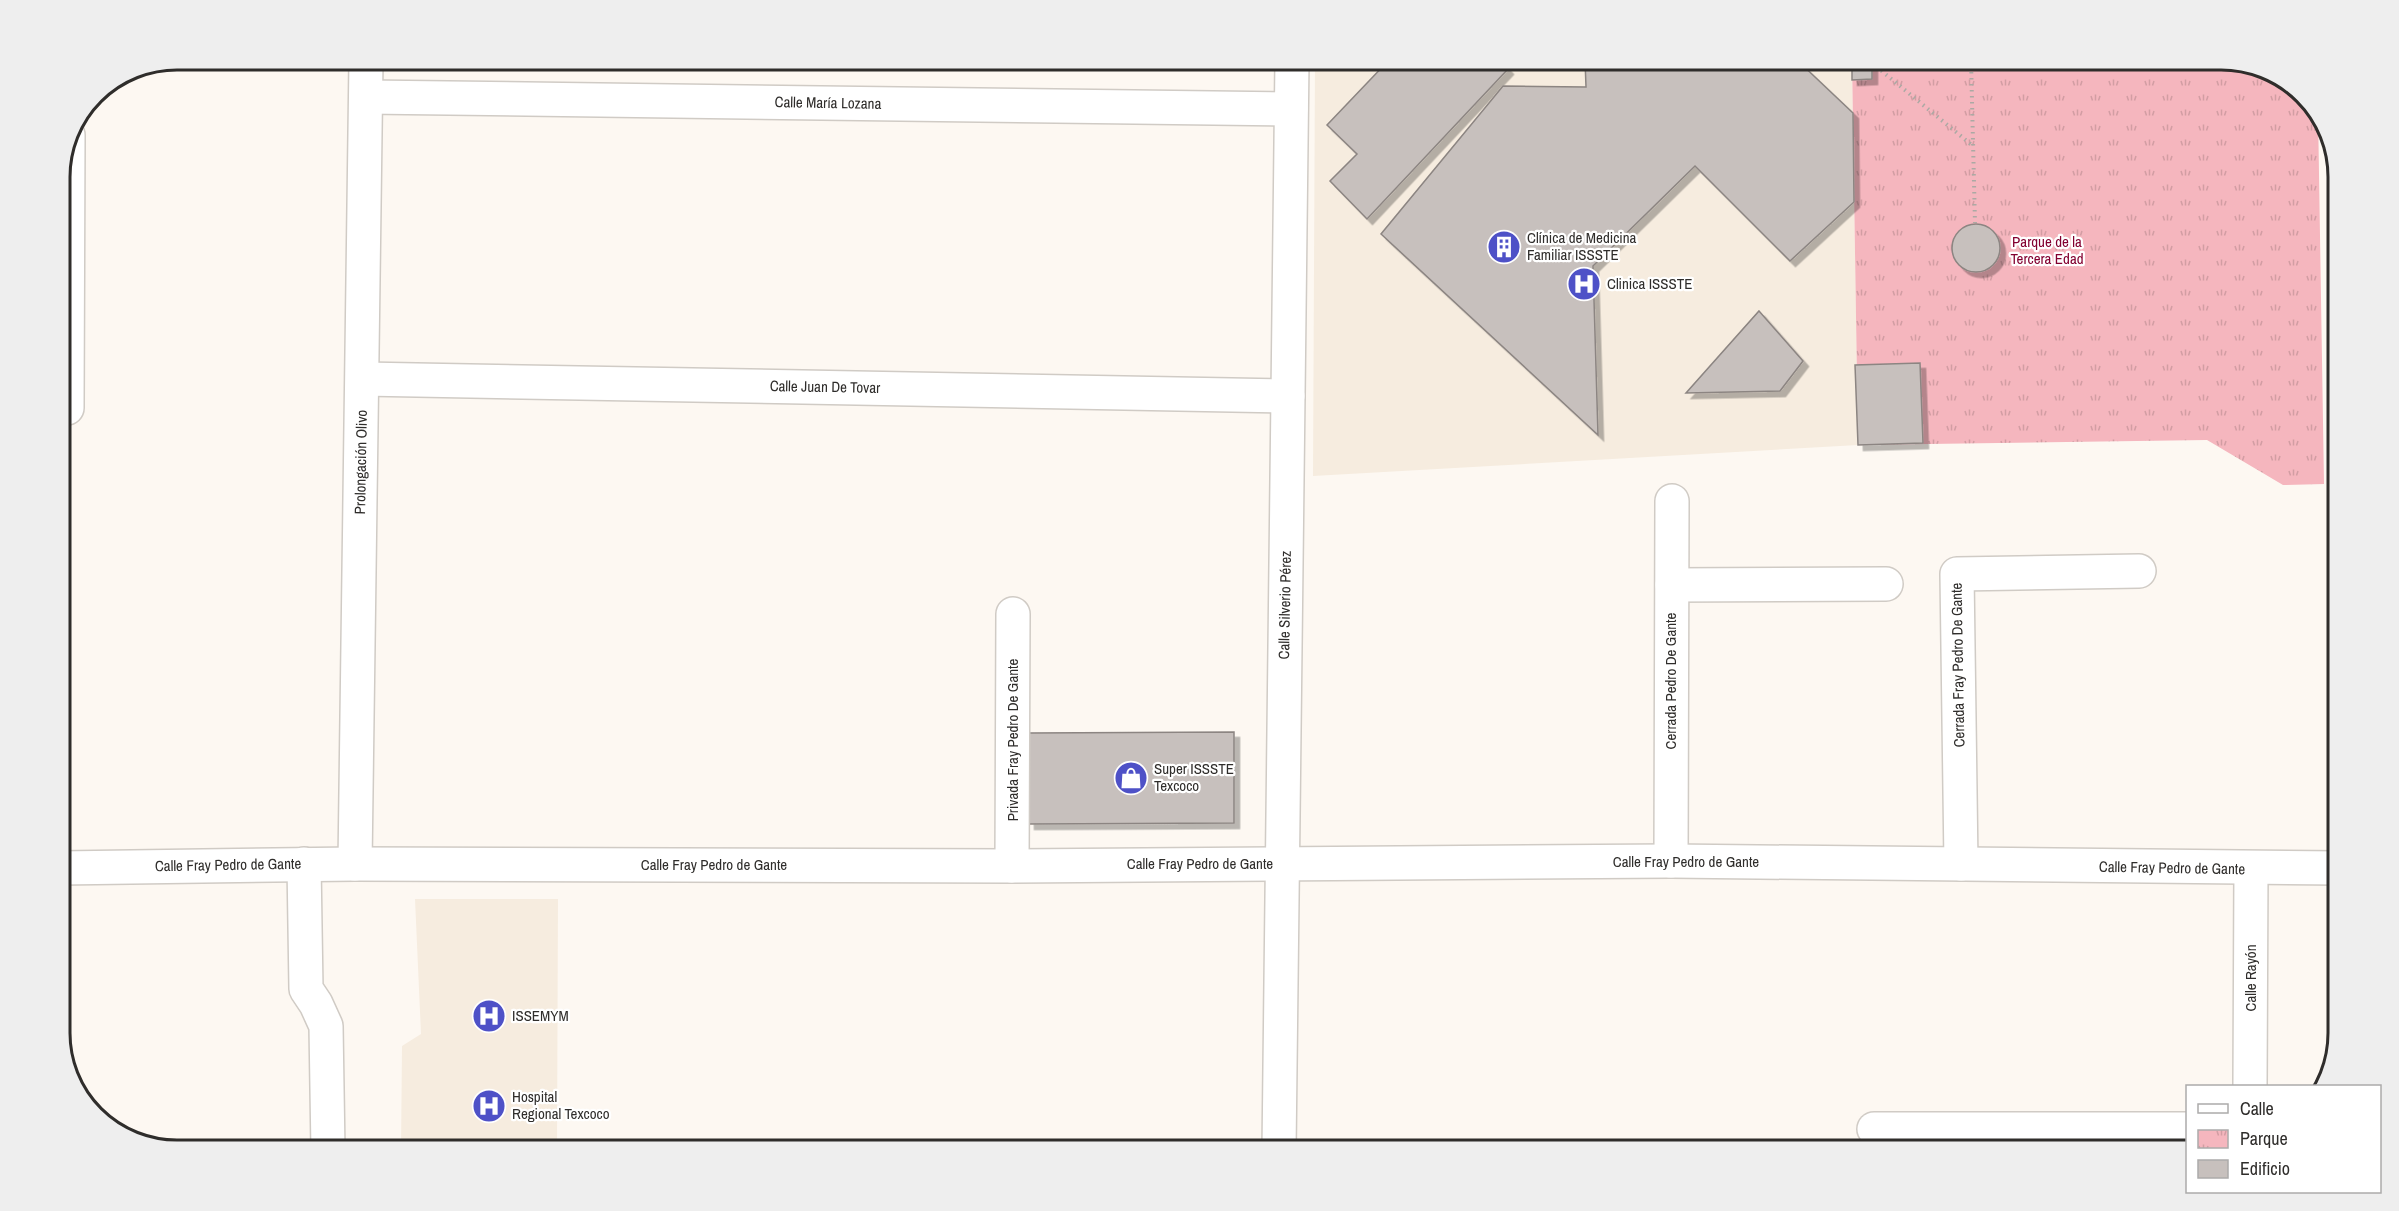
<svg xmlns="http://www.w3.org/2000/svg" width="2399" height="1211" font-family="'Archivo Narrow',sans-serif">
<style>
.built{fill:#f6ecdf}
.park{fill:url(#park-tufts)}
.building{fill:#c7c0bd;stroke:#8c8582;stroke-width:1.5;filter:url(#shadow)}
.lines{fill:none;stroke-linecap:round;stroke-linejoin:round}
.minor-casing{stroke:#d0cbc5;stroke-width:36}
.major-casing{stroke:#d0cbc5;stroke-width:36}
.path{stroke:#aca9a4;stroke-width:4;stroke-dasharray:1.5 4.5;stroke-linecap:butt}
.minor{stroke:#fff;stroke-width:33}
.major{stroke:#fff;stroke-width:33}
.labels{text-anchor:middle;stroke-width:4.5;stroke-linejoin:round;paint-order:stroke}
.street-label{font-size:15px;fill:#2f2d2b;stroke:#fff}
.poi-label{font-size:15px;fill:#2f2d2b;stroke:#fff;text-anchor:start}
.park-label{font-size:15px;fill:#820030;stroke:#fff}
.rim{fill:none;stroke:#2f2d2b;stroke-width:3}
</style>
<defs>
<pattern id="park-tufts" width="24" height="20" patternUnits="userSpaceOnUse" patternTransform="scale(1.5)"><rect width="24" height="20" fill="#f5b6be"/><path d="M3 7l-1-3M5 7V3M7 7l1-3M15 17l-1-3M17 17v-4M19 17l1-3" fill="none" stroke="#d29da3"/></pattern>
<filter id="shadow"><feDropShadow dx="5.5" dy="5.5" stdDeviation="0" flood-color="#0004"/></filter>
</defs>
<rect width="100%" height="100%" fill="#fdf8f2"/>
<g class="built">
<path d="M1315 60H1852L1858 445 1313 476Z"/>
<path d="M415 899H558L557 1151H401L402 1046 421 1034Z"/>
</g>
<path class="park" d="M1852 60H2221L2273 72 2318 111 2324 484 2283 485 2207 440 1858 445Z"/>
<g class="building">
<path d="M1389 60H1500L1508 69 1367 219 1330 181 1357 154 1327 125Z"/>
<path d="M1585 60H1797L1853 113 1854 202 1790 261 1695 166 1593 266 1598 435 1381 234 1503 86 1586 87Z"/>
<path d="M1852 60H1872V79L1852 80Z"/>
<circle cx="1976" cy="248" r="24"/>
<path d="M1759 311 1803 361 1780 391 1686 393Z"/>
<path d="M1920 363 1923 443 1858 445 1855 365Z"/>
<path d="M1234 732V823L1029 824 1028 733Z"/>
</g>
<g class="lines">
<defs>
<g id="minor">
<path d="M366 97 1291 109"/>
<path d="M363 379 1288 396"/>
<path d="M67 408 68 135"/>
<path d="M1672 585 1886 584"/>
<path d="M1671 861 1672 501"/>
<path d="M304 864 306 989 316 1004 326 1026 328 1151"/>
<path d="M355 864 366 60"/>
<path d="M1961 864 1957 574 2139 571"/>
<path d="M1012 866 1013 614"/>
<path d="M2250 1086 2251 869"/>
<path d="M1874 1129H2188"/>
</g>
<g id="major">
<path d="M60 868 355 864 1012 866 1671 861 2339 868"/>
<path d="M1279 1151 1292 60"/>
</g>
</defs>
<use href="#minor" class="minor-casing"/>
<use href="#major" class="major-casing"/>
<g class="path">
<path d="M1971 60 1975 223"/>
<path d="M1872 63 1973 146"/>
</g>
<use href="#minor" class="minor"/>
<use href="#major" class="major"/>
</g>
<defs>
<symbol id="building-disc" viewBox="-11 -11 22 22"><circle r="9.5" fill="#4e51c7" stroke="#fff"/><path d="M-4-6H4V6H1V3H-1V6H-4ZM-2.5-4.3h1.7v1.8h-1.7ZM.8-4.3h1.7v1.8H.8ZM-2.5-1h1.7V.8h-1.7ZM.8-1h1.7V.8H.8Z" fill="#fff"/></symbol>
<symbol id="hospital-disc" viewBox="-11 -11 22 22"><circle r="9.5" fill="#4e51c7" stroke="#fff"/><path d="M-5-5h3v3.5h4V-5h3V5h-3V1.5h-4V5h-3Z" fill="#fff"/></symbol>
<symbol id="shop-disc" viewBox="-11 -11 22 22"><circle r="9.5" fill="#4e51c7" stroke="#fff"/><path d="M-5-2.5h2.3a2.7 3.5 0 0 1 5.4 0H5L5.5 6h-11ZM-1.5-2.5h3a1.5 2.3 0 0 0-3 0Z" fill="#fff"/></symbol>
</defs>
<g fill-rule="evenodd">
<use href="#building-disc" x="1485" y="228" width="38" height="38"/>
<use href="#hospital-disc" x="1565" y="265" width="38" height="38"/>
<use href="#shop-disc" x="1112" y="759" width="38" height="38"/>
<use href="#hospital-disc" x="470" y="997" width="38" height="38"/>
<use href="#hospital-disc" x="470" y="1087" width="38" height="38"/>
</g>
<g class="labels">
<g class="street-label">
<text transform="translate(828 103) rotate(1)" y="5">Calle María Lozana</text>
<text transform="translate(825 387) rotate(1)" y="5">Calle Juan De Tovar</text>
<text transform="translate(361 462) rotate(-89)" y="5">Prolongación Olivo</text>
<text transform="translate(1285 605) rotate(-89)" y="5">Calle Silverio Pérez</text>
<text transform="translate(1958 665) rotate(-91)" y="5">Cerrada Fray Pedro De Gante</text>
<text transform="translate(1671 681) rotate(-90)" y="5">Cerrada Pedro De Gante</text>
<text transform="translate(1013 740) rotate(-90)" y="5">Privada Fray Pedro De Gante</text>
<text x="1686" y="867">Calle Fray Pedro de Gante</text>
<text x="1200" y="869">Calle Fray Pedro de Gante</text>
<text transform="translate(228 865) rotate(-1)" y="5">Calle Fray Pedro de Gante</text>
<text x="714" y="870">Calle Fray Pedro de Gante</text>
<text transform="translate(2172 868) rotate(1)" y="5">Calle Fray Pedro de Gante</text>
<text transform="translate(2251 978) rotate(-90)" y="5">Calle Rayón</text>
</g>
<g class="poi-label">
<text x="1527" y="243">Clínica de Medicina<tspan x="1527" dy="17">Familiar ISSSTE</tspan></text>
<text x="1607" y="289">Clinica ISSSTE</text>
<text x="1154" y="774">Super ISSSTE<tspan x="1154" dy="17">Texcoco</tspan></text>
<text x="512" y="1021">ISSEMYM</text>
<text x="512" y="1102">Hospital<tspan x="512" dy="17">Regional Texcoco</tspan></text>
</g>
<g class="park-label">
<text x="2047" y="247">Parque de la<tspan x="2047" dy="17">Tercera Edad</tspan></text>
</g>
</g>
<path d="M0 0H2399V1211H0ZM177 70H2221A107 107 0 0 1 2328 177V1033A107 107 0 0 1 2221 1140H177A107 107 0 0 1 70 1033V177A107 107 0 0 1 177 70Z" fill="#eee" fill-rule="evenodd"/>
<path class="rim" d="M177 70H2221A107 107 0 0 1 2328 177V1033A107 107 0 0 1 2221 1140H177A107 107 0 0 1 70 1033V177A107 107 0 0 1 177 70Z"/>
<rect x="2186" y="1085" width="195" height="108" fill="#ffffff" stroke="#acabaa" stroke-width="1.5"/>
<rect x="2198" y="1104" width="30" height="9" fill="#ffffff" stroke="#acabaa" stroke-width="1.5"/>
<text x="2240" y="1115" font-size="18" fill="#2f2d2b">Calle</text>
<rect x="2198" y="1130" width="30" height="18" fill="url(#park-tufts)" stroke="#acabaa" stroke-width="1.5"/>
<text x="2240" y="1145" font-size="18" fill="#2f2d2b">Parque</text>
<rect x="2198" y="1160" width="30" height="18" fill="#c7c0bd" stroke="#acabaa" stroke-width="1.5"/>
<text x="2240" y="1175" font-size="18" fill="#2f2d2b">Edificio</text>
</svg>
